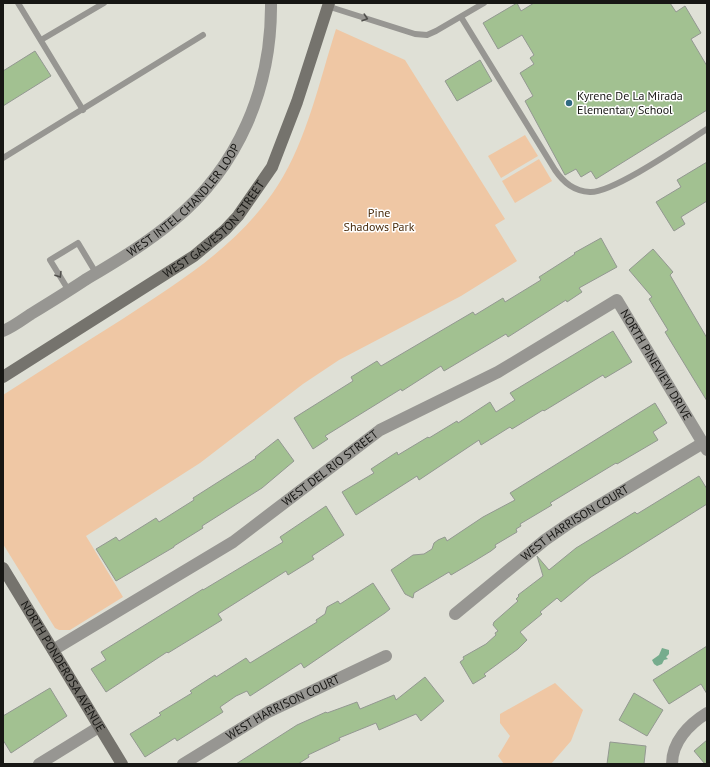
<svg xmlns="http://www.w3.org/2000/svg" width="710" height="767" font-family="'PT Sans',sans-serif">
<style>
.green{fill:#efc7a4}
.water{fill:#76ac8d}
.building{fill:#a2c191;stroke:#939891}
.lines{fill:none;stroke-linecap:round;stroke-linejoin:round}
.lane{stroke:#979692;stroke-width:6}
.street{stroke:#979692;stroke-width:12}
.secondary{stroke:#75736d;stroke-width:12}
.oneway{stroke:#51504d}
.poi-dot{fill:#306982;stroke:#fff;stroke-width:1.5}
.labels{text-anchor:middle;stroke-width:3;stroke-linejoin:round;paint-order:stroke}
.poi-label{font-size:12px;fill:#171714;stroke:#fff;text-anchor:start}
.street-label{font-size:12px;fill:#171714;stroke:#fff}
.park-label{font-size:12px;fill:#4a2d0e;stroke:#fff}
</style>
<rect width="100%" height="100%" fill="#dfe0d6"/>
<g class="green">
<path d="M336 29 405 60 505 219 495 225 517 261 461 296 339 360 303 384 200 463 86 536 123 597 70 630H59L55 628 3 544V395C42 370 81 345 121 320 180 281 239 246 278 185 307 140 320 79 336 29Z"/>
<path d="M525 135 538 156 501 178 488 156Z"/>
<path d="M539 159 552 181 515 203 502 181Z"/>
<path d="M555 683 583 710 571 741 551 764H504L498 756 510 736 500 723V714Z"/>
</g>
<path class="water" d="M662 648 669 650V654L666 657 668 659 664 660 662 664 657 666 654 664 652 660 659 655Z"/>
<g class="building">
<path d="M517 3 521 11 534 3H670L676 12 685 6 701 33 691 39 707 66V110L596 179 591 171 581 177 576 169 565 175 525 101 533 96 520 73 534 64 530 58 534 55 522 35 498 49 483 23Z"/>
<path d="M35 51 51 76 3 106V71Z"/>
<path d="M480 60 492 81 457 101 445 81Z"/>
<path d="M707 162V201L681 217 685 224 674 231 656 202 681 187 677 180Z"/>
<path d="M601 238 617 267 579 288 582 292 567 302 566 300 508 337 506 334 444 371 441 366 402 391 401 389 325 436 328 439 313 449 294 418 353 381 351 377 377 361 381 366 473 312 475 315 503 298 505 302 541 280 539 277 575 254 574 253Z"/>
<path d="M653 249 673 272 670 275 707 338V401L665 332 668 330 649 299 652 297 629 270Z"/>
<path d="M613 331 632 362 605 378 603 375 544 411 543 410 512 429 510 427 481 445 479 440 419 480 417 476 356 515 342 492 374 473 371 469 397 452 398 455 428 437 429 438 457 421 458 423 490 402 496 412 515 400 510 393Z"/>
<path d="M655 403 667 423 653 432 658 440 617 464 616 463 550 503 552 505 520 524 521 526 516 529 517 532 495 545 496 547 491 551 473 562 451 575 449 572 414 593 413 598 405 594 391 570 413 555 424 554 432 549 434 543 438 540 445 537 447 541 483 517 515 500 510 493Z"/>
<path d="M278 439 294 461 262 488 202 526 203 528 174 546V547L116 581 96 549 116 537 119 541 156 518 159 522 194 500 193 498 256 458 255 457Z"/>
<path d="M699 476 707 489V504L591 577 561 602 557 598 540 612 542 614 520 632 527 640 518 649 484 674 486 676 473 684 460 662 464 659 463 657 486 644 496 635 495 633 498 631 493 625 494 622 518 601 516 599 519 596 518 595 543 576 537 556 549 570 576 548 635 512 637 514Z"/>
<path d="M326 506 344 535 312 556 314 559 288 575 286 571 218 614 222 620 168 653 167 652 106 692 91 669 106 660 101 652 203 589V590L283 542 280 537Z"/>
<path d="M373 583 390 609 385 613 304 668 301 663 250 696 247 691 236 696 220 707 223 712 177 741 175 738 145 757 130 734 161 715 159 713 192 693 190 691 215 675 216 677 246 658 250 663 317 622 316 620 325 614 327 607 338 601 340 604Z"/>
<path d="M707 646V694L701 684 669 704 653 680Z"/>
<path d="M425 677 444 701 421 721 416 714 379 730 376 723 339 738 340 740 308 755 309 757 298 764H236L297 725 326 712 327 713 357 702 360 709 394 695 396 700Z"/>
<path d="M50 688 67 716 11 753 3 740V716Z"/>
<path d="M634 693 663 710 647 736 619 720Z"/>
<path d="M707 740V764H705L694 751Z"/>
<path d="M610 742 646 746 644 764H607Z"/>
</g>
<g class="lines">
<g class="lane">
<path d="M18 3 83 110"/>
<path d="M327 6 415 34 427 35 436 31 484 3"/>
<path d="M461 17 555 170C564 183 574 191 590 192 613 193 685 143 707 129"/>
<path d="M41 40 104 3"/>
<path d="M3 158 203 35"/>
<path d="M69 291 50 260 78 243 96 273"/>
</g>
<g class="street">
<path id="s1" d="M3 331C13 327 22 320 31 314 49 303 67 292 85 280 115 262 146 244 173 221 239 167 272 87 271 3"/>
<path id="s2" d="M455 614 545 540 571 522 703 443"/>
<path id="s3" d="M53 650 233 542 380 430 498 372 617 300 707 450"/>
<path d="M39 764 99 727"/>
<path id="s4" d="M183 764 268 712 386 656"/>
<path d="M672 764C672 742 689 724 707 713"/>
</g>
<g class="secondary">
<path id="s5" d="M3 377 194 256 225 230 238 216 272 167 297 102 329 3"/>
<path id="s6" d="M3 568 122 764"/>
</g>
</g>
<defs><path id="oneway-chevron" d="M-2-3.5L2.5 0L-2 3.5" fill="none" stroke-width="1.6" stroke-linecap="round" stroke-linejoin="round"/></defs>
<g class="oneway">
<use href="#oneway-chevron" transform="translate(365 18) rotate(18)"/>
<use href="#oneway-chevron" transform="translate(59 275) rotate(58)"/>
</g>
<circle class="poi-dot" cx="569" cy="103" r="4"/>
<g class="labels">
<g class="poi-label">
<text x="577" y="100">Kyrene De La Mirada<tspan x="577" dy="14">Elementary School</tspan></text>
</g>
<g class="street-label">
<text dy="4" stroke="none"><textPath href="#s1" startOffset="225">WEST INTEL CHANDLER LOOP</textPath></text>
<text dy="4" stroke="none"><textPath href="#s5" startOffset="259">WEST GALVESTON STREET</textPath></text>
<text dy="4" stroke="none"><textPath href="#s3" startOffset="741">NORTH PINEVIEW DRIVE</textPath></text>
<text dy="4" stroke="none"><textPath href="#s3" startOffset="332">WEST DEL RIO STREET</textPath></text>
<text dy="4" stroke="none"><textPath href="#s2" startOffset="151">WEST HARRISON COURT</textPath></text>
<text dy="4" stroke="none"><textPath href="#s6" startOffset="115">NORTH PONDEROSA AVENUE</textPath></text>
<text dy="4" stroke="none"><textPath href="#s4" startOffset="115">WEST HARRISON COURT</textPath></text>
</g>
<g class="park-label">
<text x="379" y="217">Pine<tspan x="379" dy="14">Shadows Park</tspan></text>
</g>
</g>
<rect width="710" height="767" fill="none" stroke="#171714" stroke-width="8"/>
</svg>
